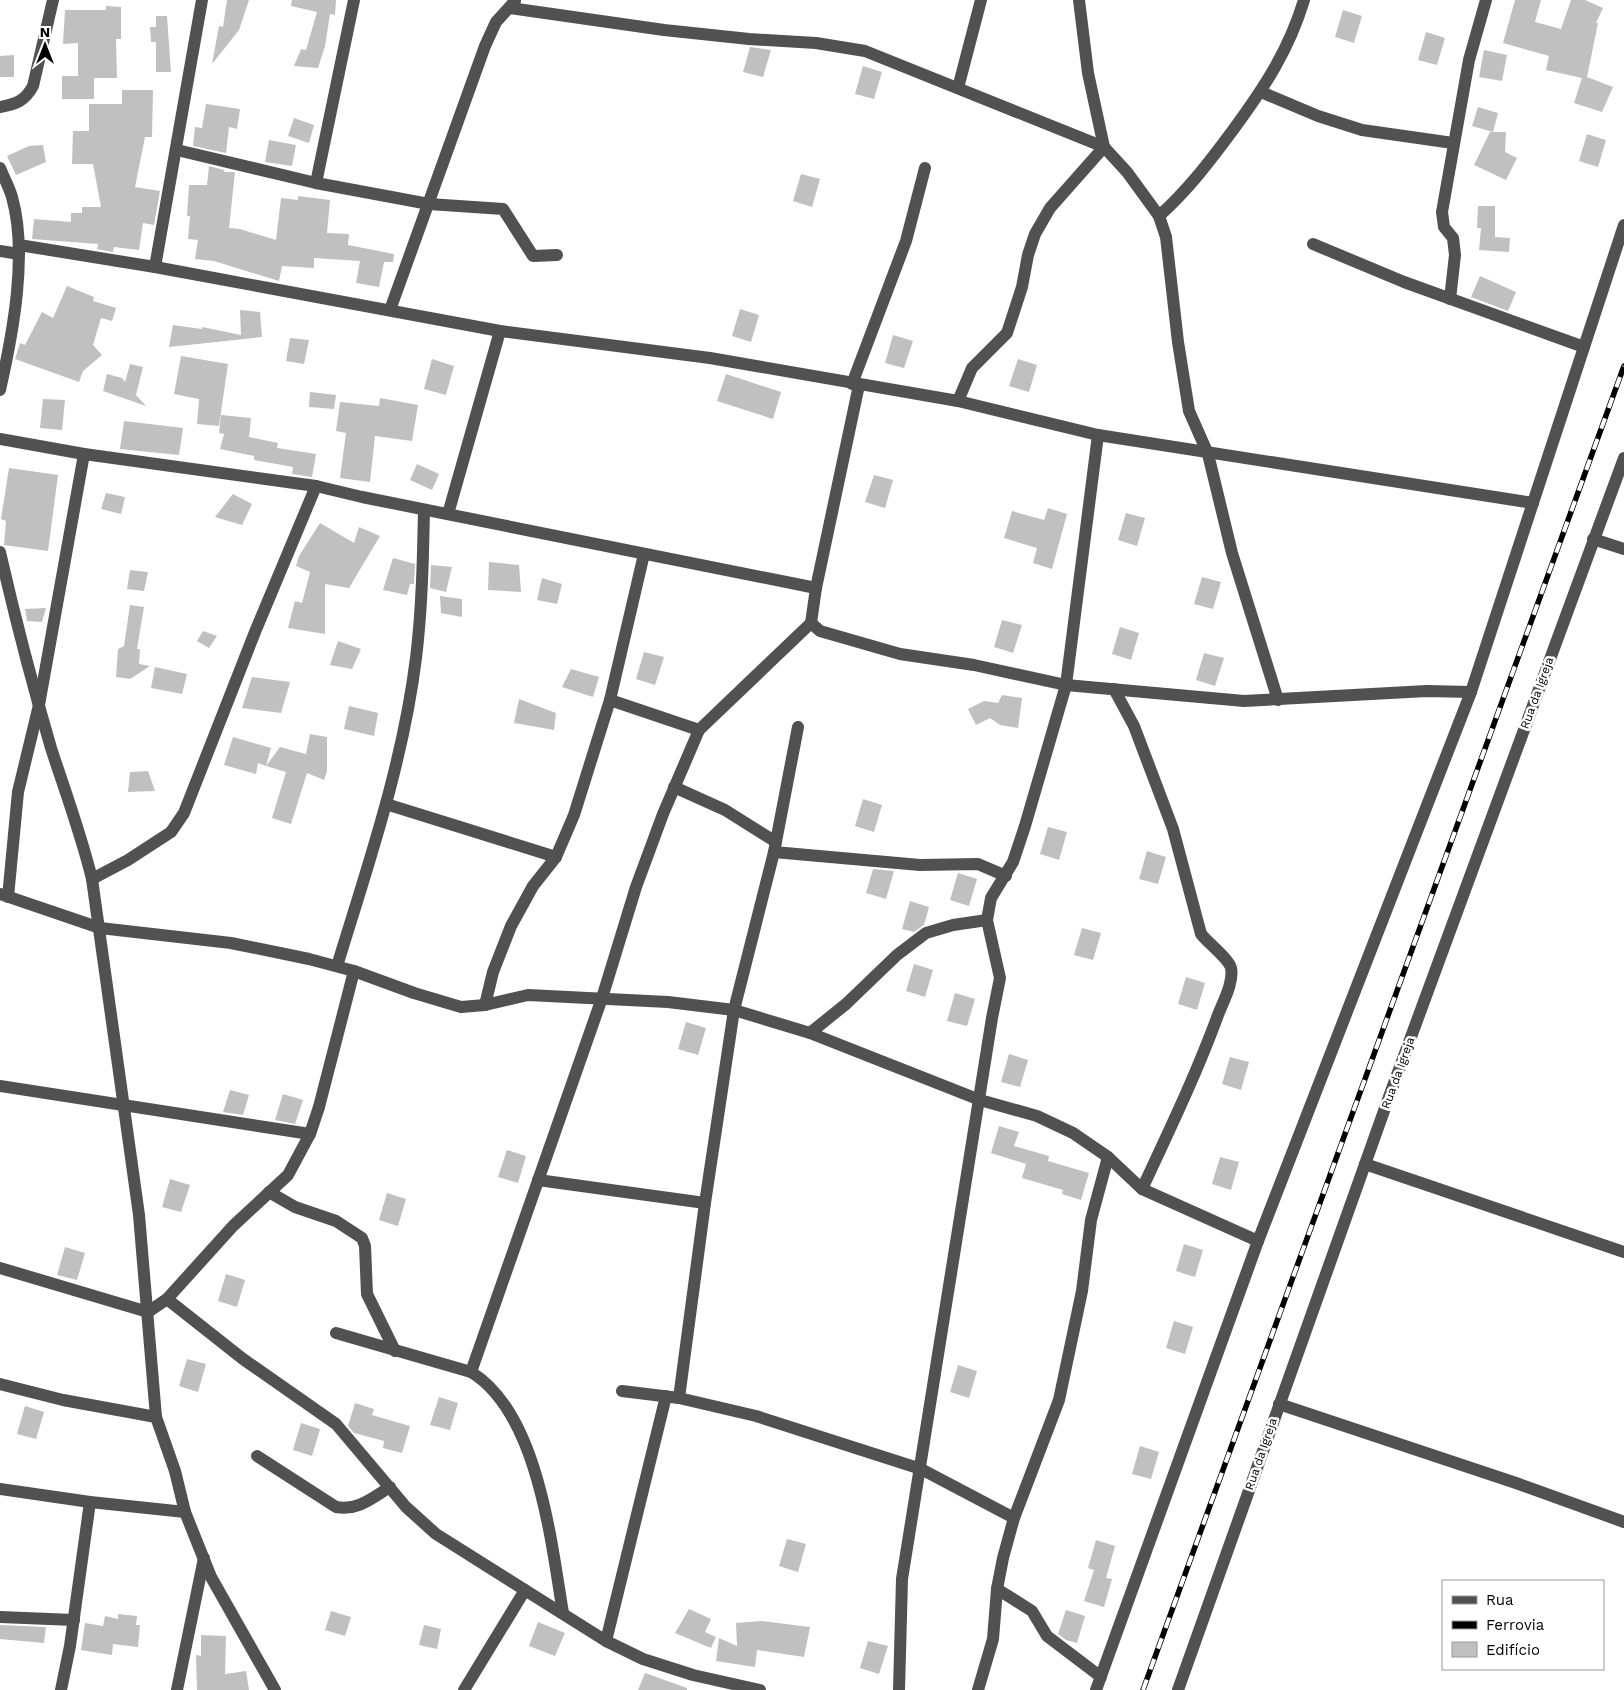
<svg xmlns="http://www.w3.org/2000/svg" width="1624" height="1690" font-family="'Work Sans',sans-serif">
<style>
.building{fill:#c0c0c0}
.lines{fill:none;stroke-linecap:round;stroke-linejoin:round}
.minor{stroke:#515151;stroke-width:12}
.rail-casing{stroke:#000;stroke-width:5.5}
.rail{stroke:#fff;stroke-width:4;stroke-dasharray:11;stroke-linecap:butt}
.labels{text-anchor:middle;stroke-width:5;stroke-linejoin:round;paint-order:stroke}
.street-label{font-size:12px;fill:#000;stroke:#fff}
</style>
<rect width="100%" height="100%" fill="#fff"/>
<g class="building">
<path d="M227 0H249L239 30 212 64 219 26 223 27Z"/>
<path d="M292 0H336L335 15 330 14 325 46 318 68 294 66 301 49 306 50 317 12 291 6Z"/>
<path d="M1515 0H1541L1535 22 1561 29 1571 0H1585L1603 8 1596 23H1598L1587 77 1613 87 1602 112 1574 103 1582 78 1546 70 1549 56 1503 43Z"/>
<path d="M106 6 121 7V39H116L117 78H94V99H62V76H78V43L63 44 65 10H106Z"/>
<path d="M1343 10 1362 16 1354 43 1335 37Z"/>
<path d="M156 16H167L171 72H156V42H151L150 27H156Z"/>
<path d="M1426 32 1445 38 1437 65 1418 60Z"/>
<path d="M750 47 771 50 763 77 743 72Z"/>
<path d="M1484 50 1507 55 1502 81 1479 77Z"/>
<path d="M14 55V77H0V56Z"/>
<path d="M863 66 882 72 874 99 855 94Z"/>
<path d="M122 90H153L152 137H145L135 187 160 191 154 225 143 223 139 250 114 247 113 252 97 249 98 244 32 239 34 219 71 222V213H82V207H101L93 164H72L73 131H89V104H122Z"/>
<path d="M206 104 240 109 237 129 229 127 226 153 193 146 195 127 202 128Z"/>
<path d="M1478 107 1498 113 1493 132 1472 126Z"/>
<path d="M294 118 314 125 309 143 288 136Z"/>
<path d="M1490 132H1506L1505 152 1517 158 1506 180 1474 165Z"/>
<path d="M1587 134 1606 140 1598 167 1579 161Z"/>
<path d="M269 140 296 145 292 166 265 162Z"/>
<path d="M43 145 46 162 16 175 7 156 29 146Z"/>
<path d="M209 166 224 170V172H235L229 228 240 229 276 240 281 198 298 200V196L330 200 327 233 349 234 348 245 394 254 393 262H384L379 287 356 283 360 261 314 258V268L282 266 279 281 214 261 195 259 198 240 188 239 190 216H187L189 185H207Z"/>
<path d="M801 174 820 179 812 207 793 201Z"/>
<path d="M1478 206H1495V237L1510 238 1509 252 1479 250 1481 228H1477Z"/>
<path d="M1480 276 1516 292 1508 311 1471 297Z"/>
<path d="M67 286 94 297 93 301 116 308 112 321 101 318 93 345 102 355 83 371 79 382 15 359 20 343 25 345 42 312 53 318Z"/>
<path d="M740 309 759 315 751 342 732 336Z"/>
<path d="M240 310 260 312 262 337 169 347 173 325 202 329V327L241 335Z"/>
<path d="M893 335 913 341 904 368 885 363Z"/>
<path d="M290 338 309 340 304 364 286 361Z"/>
<path d="M181 356 228 364 219 426 197 424 199 399 174 394Z"/>
<path d="M432 359 454 366 446 395 424 389Z"/>
<path d="M1018 359 1037 365 1029 392 1009 386Z"/>
<path d="M130 364 143 367 136 395 146 406 103 391 107 374 122 378 125 382Z"/>
<path d="M726 374 781 392 773 419 717 401Z"/>
<path d="M310 392 336 395 334 409 309 407Z"/>
<path d="M380 398 418 405 412 441 375 436 370 482 340 478 346 433 336 431 340 402 379 406Z"/>
<path d="M43 399 65 400 62 430 40 428Z"/>
<path d="M221 415 251 418 249 437 278 443 277 448 316 454 312 477 292 474 293 467 254 460V456L220 449 224 434 219 433Z"/>
<path d="M124 421 183 428 179 455 120 449Z"/>
<path d="M417 464 439 474 432 490 410 480Z"/>
<path d="M9 468 58 475 48 551 4 545 6 521 1 519Z"/>
<path d="M874 475 893 480 885 508 865 502Z"/>
<path d="M106 493 125 497 121 514 101 509Z"/>
<path d="M233 494 252 504 242 525 215 517Z"/>
<path d="M1048 508 1067 514 1052 569 1033 563 1037 548 1004 538 1012 511 1044 520Z"/>
<path d="M1126 513 1145 518 1137 546 1118 540Z"/>
<path d="M320 523 354 543 359 527 380 536 349 588 325 584V634L288 628 295 601 302 603 310 572 296 566 299 556Z"/>
<path d="M393 558 415 564 414 584H410L407 595 383 590Z"/>
<path d="M489 562 519 565 521 592 488 590Z"/>
<path d="M431 565 452 567 446 592 430 588Z"/>
<path d="M130 570 148 572 144 591 127 589Z"/>
<path d="M1202 577 1221 582 1213 609 1194 604Z"/>
<path d="M542 578 562 584 557 604 537 600Z"/>
<path d="M440 596 462 599V617L441 613Z"/>
<path d="M130 605 144 607 137 649H140L139 664 150 666 130 679 116 677 118 649 124 646Z"/>
<path d="M46 608 42 622 27 621 25 609Z"/>
<path d="M1002 620 1022 625 1013 653 994 647Z"/>
<path d="M1120 627 1139 633 1131 660 1112 654Z"/>
<path d="M203 631 217 636 209 648 197 641Z"/>
<path d="M338 641 361 649 352 669 330 665Z"/>
<path d="M644 652 664 657 655 685 636 679Z"/>
<path d="M1204 653 1224 658 1215 686 1196 680Z"/>
<path d="M155 667 187 674 182 694 151 688Z"/>
<path d="M571 669 599 677 593 697 562 687Z"/>
<path d="M252 677 290 682 281 713 242 708Z"/>
<path d="M1002 695 1022 698 1018 728 1000 725 990 718 976 725 968 709 984 701 998 703Z"/>
<path d="M519 699 556 713 554 730 514 723Z"/>
<path d="M349 706 378 713 374 736 344 729Z"/>
<path d="M310 734 327 737V771L324 780 307 773 291 824 272 818 286 772 266 766 280 747 306 754Z"/>
<path d="M233 737 271 748 266 766 258 763 256 774 224 765Z"/>
<path d="M148 771 155 791 128 792 130 772Z"/>
<path d="M863 799 882 805 874 832 855 826Z"/>
<path d="M1048 827 1067 832 1059 860 1040 854Z"/>
<path d="M1147 851 1166 857 1158 884 1139 879Z"/>
<path d="M873 869 894 871 886 899 866 893Z"/>
<path d="M958 873 977 879 969 906 950 900Z"/>
<path d="M910 901 929 907 924 925 914 932 902 929Z"/>
<path d="M1082 928 1101 933 1093 960 1074 955Z"/>
<path d="M914 964 933 970 925 997 906 991Z"/>
<path d="M1186 977 1205 983 1197 1010 1178 1004Z"/>
<path d="M955 993 975 999 967 1026 947 1021Z"/>
<path d="M686 1022 706 1028 698 1055 678 1049Z"/>
<path d="M1009 1054 1028 1060 1020 1087 1001 1082Z"/>
<path d="M1230 1057 1249 1062 1241 1090 1222 1084Z"/>
<path d="M230 1090 249 1095 243 1115 223 1112Z"/>
<path d="M283 1094 303 1100 295 1124 275 1120Z"/>
<path d="M999 1126 1019 1132 1014 1146 1049 1156 1048 1161 1089 1173 1081 1200 1062 1194 1063 1190 1022 1178 1026 1164 991 1153Z"/>
<path d="M507 1150 526 1156 518 1183 498 1177Z"/>
<path d="M1220 1157 1239 1162 1231 1190 1212 1184Z"/>
<path d="M170 1179 190 1185 181 1212 162 1207Z"/>
<path d="M387 1193 406 1199 398 1226 379 1220Z"/>
<path d="M1184 1244 1203 1250 1195 1277 1176 1271Z"/>
<path d="M65 1247 85 1253 77 1280 57 1275Z"/>
<path d="M226 1274 245 1280 237 1307 218 1301Z"/>
<path d="M1174 1321 1193 1327 1185 1354 1166 1348Z"/>
<path d="M187 1359 206 1364 198 1392 179 1386Z"/>
<path d="M958 1365 977 1371 969 1398 950 1392Z"/>
<path d="M439 1397 458 1403 450 1430 430 1425Z"/>
<path d="M355 1403 374 1409 372 1415 410 1426 402 1453 383 1448 384 1441 354 1433 348 1426Z"/>
<path d="M25 1406 44 1412 36 1439 17 1434Z"/>
<path d="M301 1423 320 1429 312 1456 293 1450Z"/>
<path d="M1140 1446 1159 1452 1151 1479 1132 1474Z"/>
<path d="M787 1539 806 1544 798 1572 779 1566Z"/>
<path d="M1096 1540 1115 1546 1106 1578 1112 1579 1104 1607 1084 1601 1094 1570 1088 1568Z"/>
<path d="M689 1609 711 1619 705 1632 716 1637 711 1648 675 1633Z"/>
<path d="M1066 1610 1085 1616 1077 1643 1066 1640 1058 1634Z"/>
<path d="M331 1611 351 1617 345 1636 325 1630Z"/>
<path d="M118 1614 137 1616 136 1625H140L138 1647 113 1644 112 1655 81 1650 85 1623 103 1626 105 1616 118 1619Z"/>
<path d="M761 1621 810 1627 804 1657 757 1650 755 1667 716 1661 719 1638 737 1646 736 1623Z"/>
<path d="M538 1622 565 1633 555 1656 529 1646Z"/>
<path d="M0 1625 46 1627 44 1643 0 1639Z"/>
<path d="M424 1625 441 1629 437 1649 419 1645Z"/>
<path d="M201 1635 226 1636 225 1674 246 1671 249 1690H197L196 1655 201 1656Z"/>
<path d="M868 1641 888 1646 879 1674 860 1668Z"/>
<path d="M645 1673 687 1688V1690H638Z"/>
</g>
<g class="lines">
<g class="minor">
<path d="M1079 0 1088 73 1104 147"/>
<path d="M510 8 664 30 749 39 816 43 865 51 1104 147 1127 172 1159 216 1166 237 1178 342 1189 411 1208 454 1232 553 1278 700"/>
<path d="M958 88 981 0"/>
<path d="M1261 92 1318 116 1362 130 1453 143"/>
<path d="M0 107C16 104 25 101 33 86L53 0"/>
<path d="M177 150 316 183 429 204 503 209 533 256 557 255"/>
<path d="M0 168C4 178 9 187 12 197 28 254 13 333 0 390"/>
<path d="M316 183 354 0"/>
<path d="M1159 216C1188 190 1210 161 1233 130 1264 88 1289 50 1304 0"/>
<path d="M1313 244 1404 282 1584 347"/>
<path d="M19 245 155 267 500 331 710 358 958 401 1098 435 1533 503"/>
<path d="M0 251 19 254"/>
<path d="M155 267 202 0"/>
<path d="M1450 299 1455 255 1453 238 1444 227 1442 212 1469 60 1486 0"/>
<path d="M390 310 485 46 496 22 515 1"/>
<path d="M852 384 906 241 925 168"/>
<path d="M958 401 972 368 1007 333 1022 287 1028 255 1035 234 1050 208 1104 147"/>
<path d="M0 439 84 454 316 486 362 497 816 588 811 623 820 631 900 654 974 665 1066 685 1244 701 1427 691 1471 692"/>
<path d="M448 514 500 331"/>
<path d="M1593 539 1624 549"/>
<path d="M0 552C15 618 32 683 51 748 65 791 81 834 92 879L139 1215 156 1417 175 1471 185 1512 211 1577 275 1690"/>
<path d="M816 588 859 385"/>
<path d="M1114 689 1134 726 1173 829 1201 934C1208 943 1229 959 1231 968 1234 982 1223 1002 1218 1015 1196 1075 1169 1131 1142 1189"/>
<path d="M610 700 699 730"/>
<path d="M674 787 725 810 776 842"/>
<path d="M386 804 556 857"/>
<path d="M774 852 920 865 978 864 1006 876"/>
<path d="M92 879 128 860 171 832 184 813 255 632 316 486"/>
<path d="M0 894 100 928 231 943 309 959 354 971 414 993 461 1007 485 1005 528 995 668 1002 734 1010 810 1033 980 1100 1037 1116 1073 1133 1108 1157 1142 1189 1258 1241"/>
<path d="M8 897 18 792 39 705 84 454"/>
<path d="M337 966C368 865 403 763 416 658 422 609 423 559 424 510"/>
<path d="M485 1005 493 972 511 926 533 886 556 857 574 815 610 700 644 554"/>
<path d="M810 1033 846 1004 897 955 926 933 953 925 987 920"/>
<path d="M0 1086 310 1134"/>
<path d="M1365 1164 1624 1252"/>
<path d="M538 1180 705 1203"/>
<path d="M269 1192 295 1207 336 1221 362 1238 365 1246 367 1294 395 1351"/>
<path d="M0 1268 148 1312 167 1299 233 1226 288 1175 310 1134 319 1107 354 971"/>
<path d="M167 1299 243 1359 336 1424 406 1507 436 1534 606 1641 643 1659 693 1675 760 1690"/>
<path d="M336 1333 471 1372C538 1413 551 1541 563 1613"/>
<path d="M471 1372 602 998 636 887 663 814 699 730 811 623"/>
<path d="M0 1384 63 1400 156 1417"/>
<path d="M622 1391 679 1398 756 1416 921 1469 1014 1518"/>
<path d="M679 1398 705 1203 734 1010 774 852 798 727"/>
<path d="M1279 1404 1516 1483 1624 1522"/>
<path d="M257 1456 336 1507C358 1511 372 1498 390 1487"/>
<path d="M0 1489 90 1502 185 1512"/>
<path d="M997 1589 1032 1611 1047 1636 1101 1677"/>
<path d="M0 1617 74 1620"/>
<path d="M606 1641 666 1396"/>
<path d="M61 1690 70 1646 90 1502"/>
<path d="M177 1690 204 1558"/>
<path d="M464 1690 525 1590"/>
<path d="M899 1690 902 1579 992 1018 1000 978 987 920 991 898 1013 862 1025 826 1066 685 1098 435"/>
<path d="M978 1690 993 1639 997 1589 1003 1558 1014 1518 1059 1400 1082 1291 1091 1220 1108 1157"/>
<path d="M1096 1690 1258 1241 1471 692 1624 225"/>
<path d="M1178 1690 1390 1094 1624 458"/>
</g>
<defs>
<path id="rail" d="M1143 1690 1624 366"/>
</defs>
<use href="#rail" class="rail-casing"/>
<use href="#rail" class="rail"/>
</g>
<g class="labels">
<g class="street-label">
<text transform="translate(1537 693) rotate(-70)" y="4">Rua da Igreja</text>
<text transform="translate(1398 1073) rotate(-70)" y="4">Rua da Igreja</text>
<text transform="translate(1261 1454) rotate(-71)" y="4">Rua da Igreja</text>
</g>
</g>
<rect x="1442" y="1580" width="162" height="90" fill="#ffffff" stroke="#999999"/>
<rect x="1452" y="1596" width="25" height="8" fill="#515151" stroke="#999999"/>
<text x="1486" y="1605" font-size="15" fill="#000000">Rua</text>
<rect x="1452" y="1621" width="25" height="8" fill="#000000" stroke="#999999"/>
<text x="1486" y="1630" font-size="15" fill="#000000">Ferrovia</text>
<rect x="1452" y="1642" width="25" height="15" fill="#c0c0c0" stroke="#999999"/>
<text x="1486" y="1655" font-size="15" fill="#000000">Edifício</text>
<g transform="translate(45 45)" stroke="#ffffff" stroke-width="4" paint-order="stroke">
<path d="M0-4L9 19L0 12L-9 19Z" fill="#000000"/>
<text y="-8" font-size="14" font-weight="bold" text-anchor="middle" fill="#000000">N</text>
</g>
</svg>
